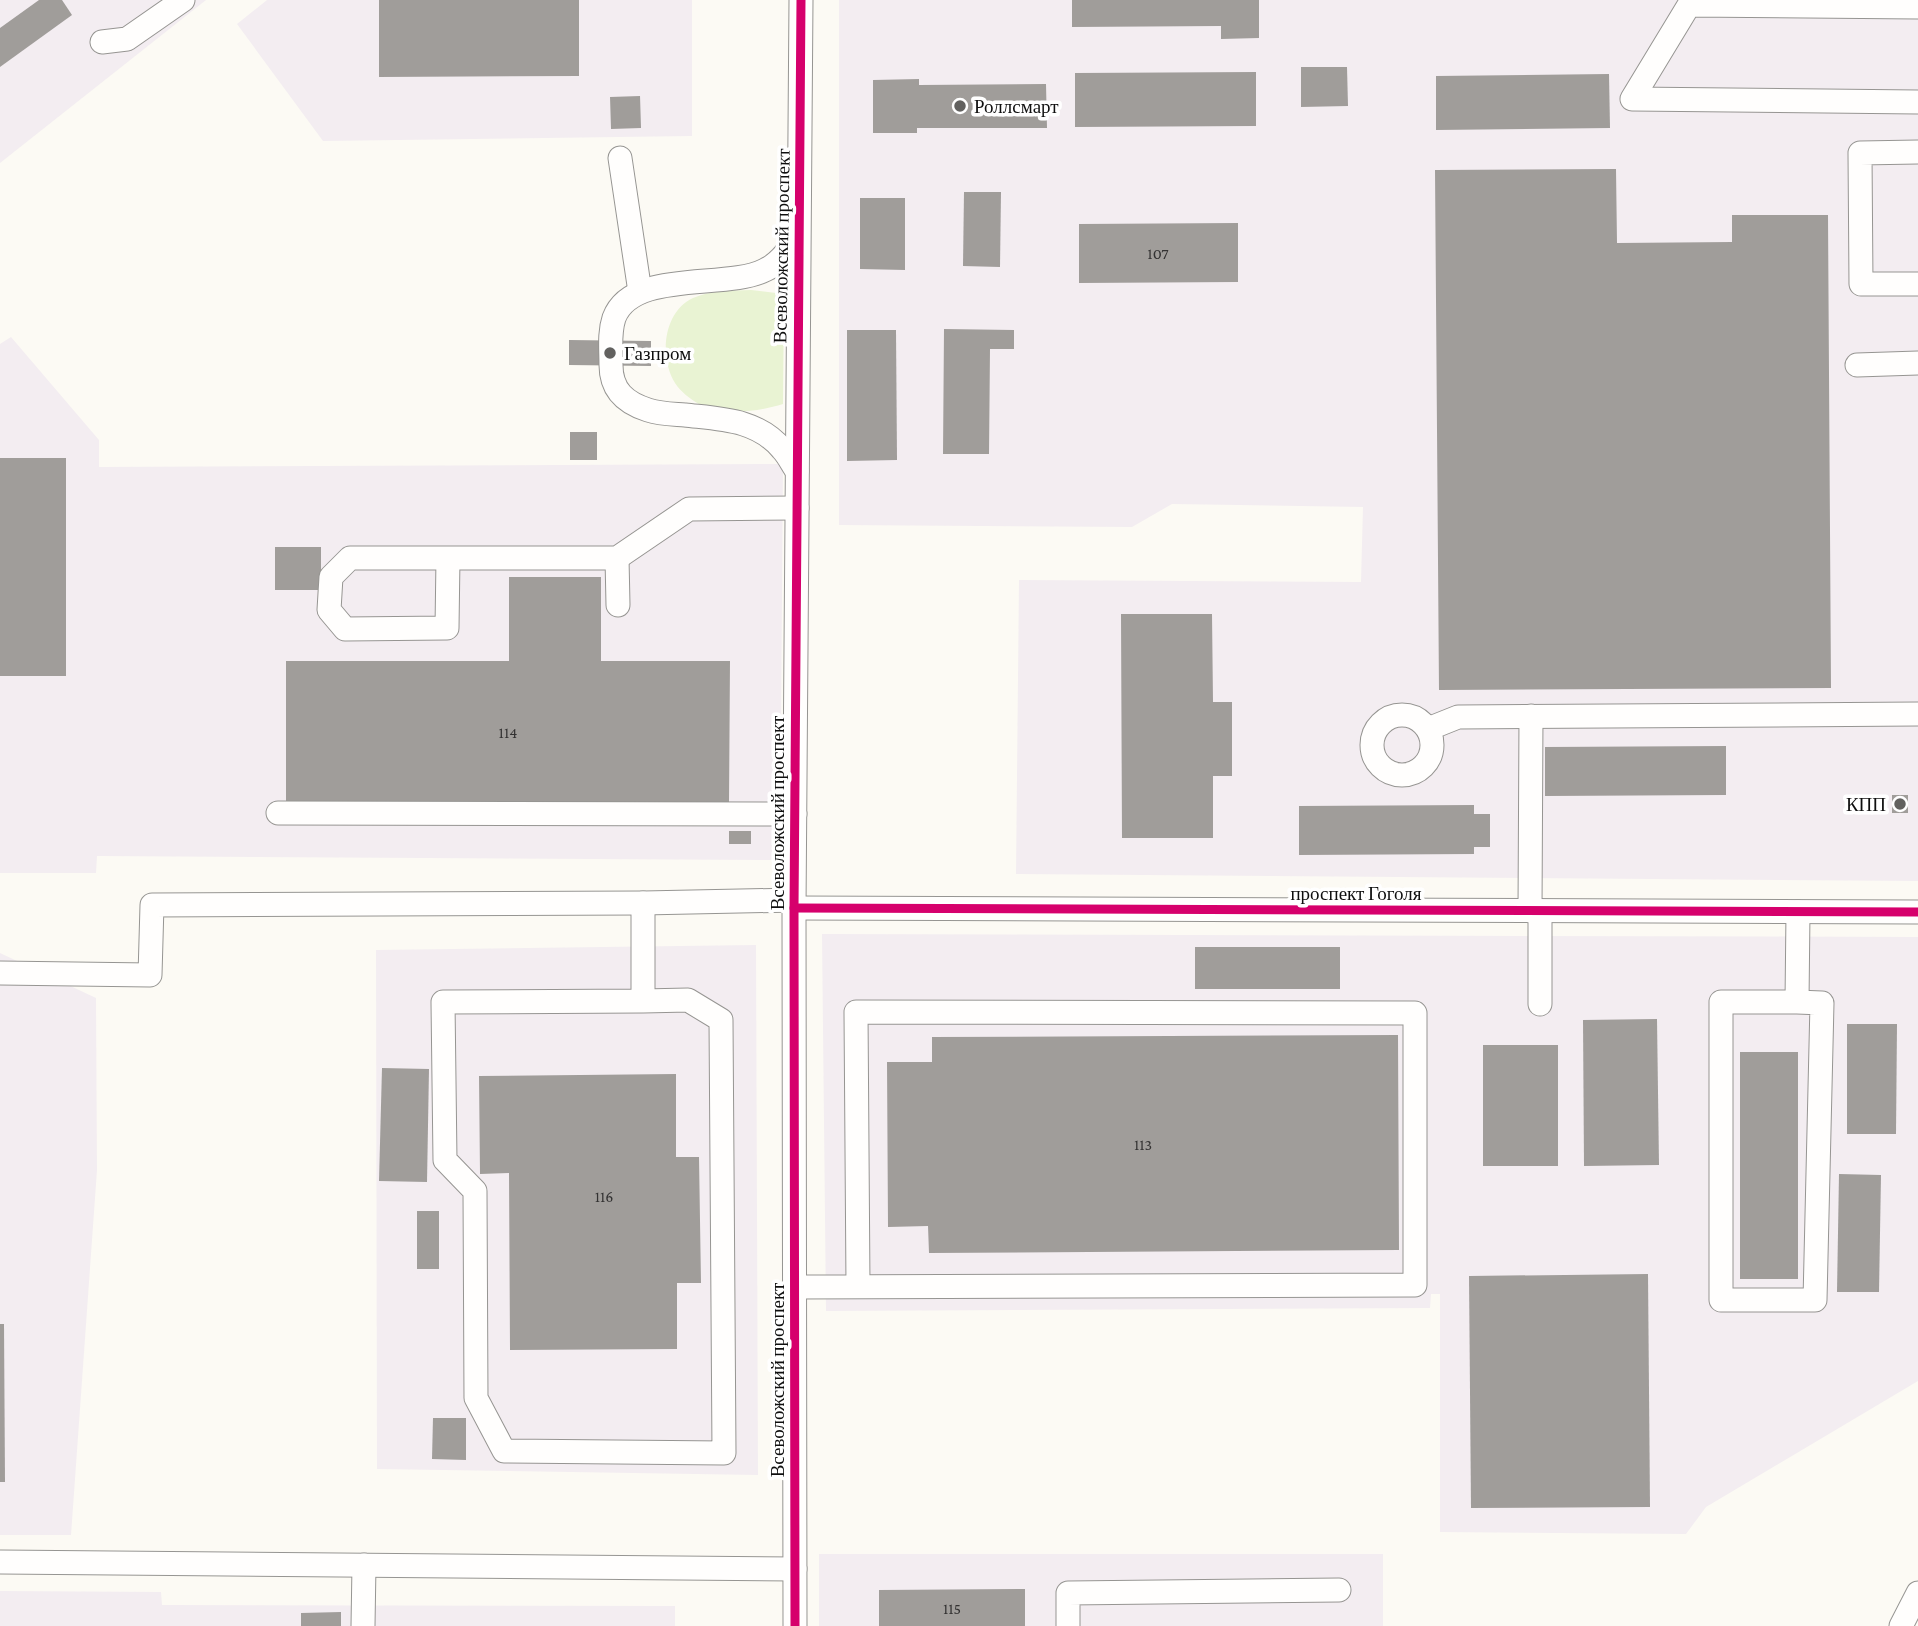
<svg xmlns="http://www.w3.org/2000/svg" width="1918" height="1626" font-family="'Crimson Pro',serif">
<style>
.industrial{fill:#f3edf1}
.green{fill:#e9f3d3}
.building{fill:#a09d9a}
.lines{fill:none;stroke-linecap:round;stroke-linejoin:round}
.minor-casing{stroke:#969592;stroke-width:25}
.minor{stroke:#fffefd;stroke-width:23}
.cycleway-casing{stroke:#fff;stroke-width:13}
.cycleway{stroke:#d6006c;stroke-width:9}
.poi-dot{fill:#62615f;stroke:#fff;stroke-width:2.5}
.labels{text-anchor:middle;stroke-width:7;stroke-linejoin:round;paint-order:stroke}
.number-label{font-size:16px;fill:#333232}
.poi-label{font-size:19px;fill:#0f0f0f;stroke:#fff;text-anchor:start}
.street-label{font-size:19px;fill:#0f0f0f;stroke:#fff}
</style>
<rect width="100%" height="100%" fill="#fcfaf4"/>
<g class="industrial">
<path d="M0 0H206L0 163Z"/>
<path d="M267 0H692V136L323 141 237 24Z"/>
<path d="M839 0H1918V881L1016 874 1019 580 1361 582 1363 507 1172 504 1132 527 839 525Z"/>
<path d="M11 337 99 440V467L783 464 780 860 97 856 96 873H0V344Z"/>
<path d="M822 934 1918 937V1381L1706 1507 1686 1534 1440 1532V1294H1431L1430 1308 826 1311Z"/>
<path d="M756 945 758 1475 377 1469 376 950Z"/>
<path d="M0 953 96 998 97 1170 71 1535H0Z"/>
<rect x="819" y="1554" width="564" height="72"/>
<path d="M0 1591 161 1592 162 1605 675 1606V1626H0Z"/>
</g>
<path class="green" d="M751 290 784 294 783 404C758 412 723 416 699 404 690 399 680 391 675 383 659 357 663 312 693 298 711 290 732 291 751 290Z"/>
<g class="building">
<path d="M39 0H62L72 15 0 67V28Z"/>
<path d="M379 0H579V76L379 77Z"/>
<path d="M1072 0H1259V38L1221 39V26L1072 27Z"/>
<path d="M1301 67H1347L1348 106 1301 107Z"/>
<path d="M1256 72V126L1075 127V73Z"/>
<path d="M1609 74 1610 128 1436 130V76Z"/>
<path d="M919 79V85L1046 84 1047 128H917V133H873V80Z"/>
<path d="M640 96 641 128 611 129 610 97Z"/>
<path d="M1616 169 1617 243 1732 242V215H1828L1831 688 1439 690 1435 170Z"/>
<path d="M964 192H1001L1000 267 963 266Z"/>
<path d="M860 198H905V270L860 269Z"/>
<path d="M1238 223V282L1079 283V224Z"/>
<path d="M944 329 1014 330V349H990L989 454H943Z"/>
<path d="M847 330H896L897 460 847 461Z"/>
<path d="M569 340 651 341V366L569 365Z"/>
<rect x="570" y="432" width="27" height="28"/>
<rect x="0" y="458" width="66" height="218"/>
<rect x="275" y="547" width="46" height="43"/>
<path d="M509 577H601V661H730L729 803H286V661H509Z"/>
<path d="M1121 614H1212L1213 702H1232V776H1213V838H1122Z"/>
<path d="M1726 746V795L1545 796V747Z"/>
<rect x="1892" y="795" width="16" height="18"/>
<path d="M1474 805V814H1490V847H1474V854L1299 855V806Z"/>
<rect x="729" y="831" width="22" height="13"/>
<rect x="1195" y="947" width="145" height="42"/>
<path d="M1657 1019 1659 1165 1584 1166 1583 1020Z"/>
<path d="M1847 1024H1897L1896 1134H1847Z"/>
<path d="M1398 1035 1399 1250 929 1253 928 1226 888 1227 887 1062H932V1037Z"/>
<rect x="1483" y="1045" width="75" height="121"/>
<rect x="1740" y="1052" width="58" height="227"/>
<path d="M382 1068 429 1069 427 1182 379 1181Z"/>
<path d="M676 1074V1157H699L701 1283H677V1349L510 1350 509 1173 480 1174 479 1076Z"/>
<path d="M1839 1174 1881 1175 1879 1292H1837Z"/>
<rect x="417" y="1211" width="22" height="58"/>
<path d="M1648 1274 1650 1507 1471 1508 1469 1276Z"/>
<path d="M0 1324H4L5 1482H0Z"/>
<path d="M433 1418H466V1460L432 1459Z"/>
<path d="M1025 1589V1626H879V1590Z"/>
<path d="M341 1612V1626H301V1613Z"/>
</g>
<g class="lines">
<defs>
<g id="minor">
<path d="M1918 7 1689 5 1632 99 1918 102"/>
<path d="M102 42 127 39 183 0"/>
<path d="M1918 152 1860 153 1861 284H1918"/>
<path d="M620 158 640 292"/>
<path d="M1857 365 1918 363"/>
<path d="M797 471C792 464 788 455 782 449 757 419 720 419 685 415 672 414 660 414 648 410 626 403 611 391 611 365 611 349 609 333 614 318 632 269 726 290 765 270 780 263 788 250 798 237"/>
<path d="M448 558 447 628 345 629 329 610 331 577 350 558H617L689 509 797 508"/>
<path d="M617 558 618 605"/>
<circle cx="1402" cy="745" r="30"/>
<path d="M1428 729 1458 717 1918 714"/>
<path d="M278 813 795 814"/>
<path d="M643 903V1001L443 1002 445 1160 475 1191 476 1398 504 1451 724 1453 721 1020 688 1000 643 1001"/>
<path d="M794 908 1918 912"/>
<path d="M1530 911 1531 716"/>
<path d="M0 973 150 975 152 905 643 903 794 900"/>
<path d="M1797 1002H1721V1300H1815L1822 1003 1797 1002 1798 912"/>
<path d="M1540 1004V911"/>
<path d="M795 1287 1415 1285V1013L856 1012 858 1286"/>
<path d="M0 1562 795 1569"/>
<path d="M363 1626 364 1565"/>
<path d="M795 1626 794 908 801 0"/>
<path d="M1068 1626V1593L1339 1590"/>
<path d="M1901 1626 1918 1593"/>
</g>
</defs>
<use href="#minor" class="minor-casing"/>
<use href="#minor" class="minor"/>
<defs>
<g id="cycleway">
<path d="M794 908 1918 912"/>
<path d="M795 1626 794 908 801 0"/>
</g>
</defs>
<use href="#cycleway" class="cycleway-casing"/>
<use href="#cycleway" class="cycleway"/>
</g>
<g class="poi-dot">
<circle cx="960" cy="106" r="7"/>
<circle cx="610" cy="353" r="7"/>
<circle cx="1900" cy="804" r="7"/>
</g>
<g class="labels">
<g class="number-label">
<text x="1158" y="259">107</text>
<text x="508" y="738">114</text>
<text x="1143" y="1150">113</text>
<text x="604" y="1202">116</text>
<text x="952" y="1614">115</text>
</g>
<g class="poi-label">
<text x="974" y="113">Роллсмарт</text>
<text x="624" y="360">Газпром</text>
<text x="1886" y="811" text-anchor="end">КПП</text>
</g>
<g class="street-label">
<text transform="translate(781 246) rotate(-89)" y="7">Всеволожский проспект</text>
<text transform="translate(777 813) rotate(-90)" y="7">Всеволожский проспект</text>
<text x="1356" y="900">проспект Гоголя</text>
<text transform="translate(777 1380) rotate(-90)" y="7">Всеволожский проспект</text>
</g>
</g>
</svg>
